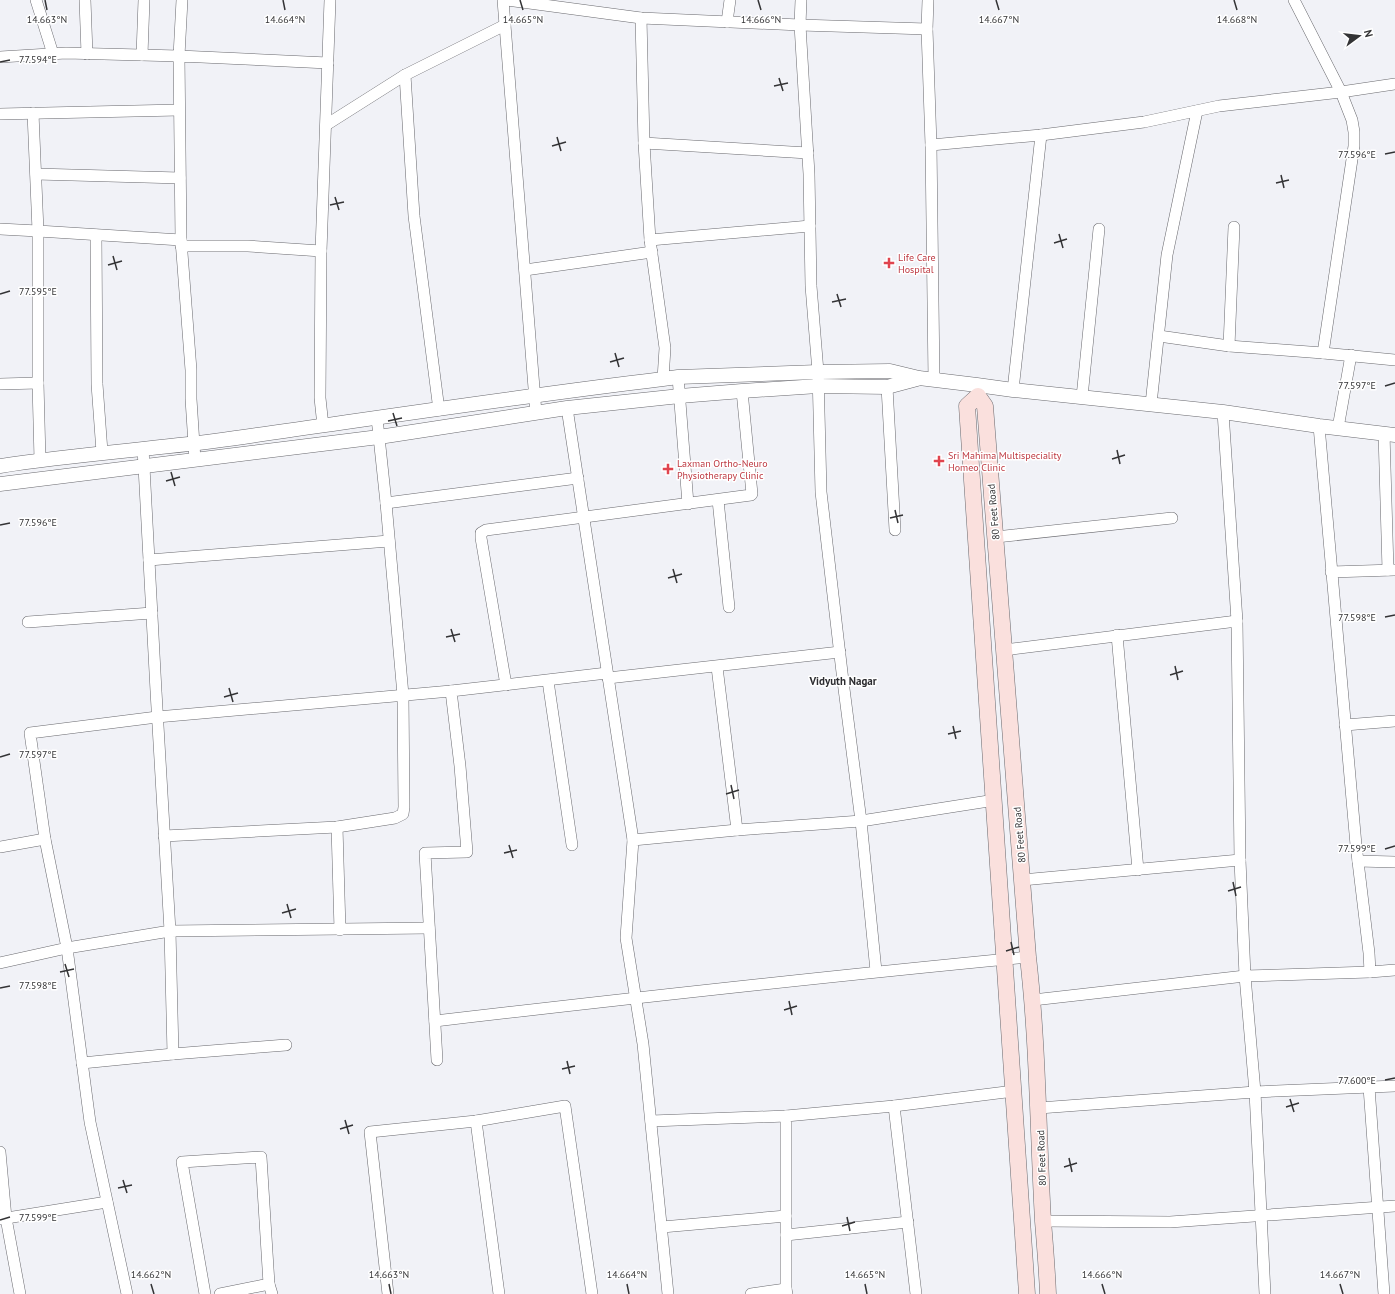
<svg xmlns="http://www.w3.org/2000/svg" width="1395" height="1294" font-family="'PT Sans',sans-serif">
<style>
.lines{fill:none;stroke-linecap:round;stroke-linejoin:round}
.minor-casing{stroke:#69696e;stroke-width:12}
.tertiary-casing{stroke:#69696e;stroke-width:15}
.secondary-casing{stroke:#69696e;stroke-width:17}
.minor{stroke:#fff;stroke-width:11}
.tertiary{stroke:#fff;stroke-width:14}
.secondary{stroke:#fae0dd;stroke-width:16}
.ticks{fill:none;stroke:#333335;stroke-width:1.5}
.health-dot{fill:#e0444e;stroke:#fff;stroke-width:1.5}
.labels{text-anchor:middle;stroke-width:3;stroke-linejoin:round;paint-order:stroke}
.health-label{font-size:10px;fill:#be3a42;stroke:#fff;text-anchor:start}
.street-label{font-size:10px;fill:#333335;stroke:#fff}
.neighbourhood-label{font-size:11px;font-weight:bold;fill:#2c2c30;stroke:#fff}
.ticks-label{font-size:10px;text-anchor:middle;fill:#333335;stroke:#fff;stroke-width:3;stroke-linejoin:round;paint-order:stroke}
</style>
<rect width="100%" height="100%" fill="#f1f2f7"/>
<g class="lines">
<defs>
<g id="minor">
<path d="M36 0 53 54"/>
<path d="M85 0 87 54"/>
<path d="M503 0 536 413"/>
<path d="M507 0 641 18 800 25 927 29"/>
<path d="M928 0 927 29 931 145 934 379"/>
<path d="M1294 0 1341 92 1352 120 1354 132V146L1323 353"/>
<path d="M641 18 644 143 650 240 665 348 663 379"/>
<path d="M727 22 730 0"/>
<path d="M142 55 144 0"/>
<path d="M0 57 66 53 179 56 182 0"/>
<path d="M33 113 38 231 181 240 191 370V399L195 460"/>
<path d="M0 114 179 110"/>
<path d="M326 125 405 75"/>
<path d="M644 143 808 153"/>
<path d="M931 145 1041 135 1144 122 1219 106 1341 92 1395 84"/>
<path d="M36 174 180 178"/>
<path d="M0 229 38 231V383L0 384"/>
<path d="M96 235 97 384 102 452"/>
<path d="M181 240 179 56 328 63"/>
<path d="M650 240 810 226"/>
<path d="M181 246H248L321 251 320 398 323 426"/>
<path d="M321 251 330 0"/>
<path d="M525 270 652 252"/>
<path d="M1159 336 1229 346 1323 353 1395 360"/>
<path d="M1229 346 1234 227"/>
<path d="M678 377 688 504"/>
<path d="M38 383 40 460"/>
<path d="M887 387 895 530"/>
<path d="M1013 390 1041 135"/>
<path d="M1082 397 1099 229"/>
<path d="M1151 404 1167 255 1197 111"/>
<path d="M567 408 633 840"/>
<path d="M439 410 414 216 405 75 505 25"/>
<path d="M1223 412 1237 621 1240 860 1245 976 1370 972"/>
<path d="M1319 426 1356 845 1369 953 1370 972 1395 970"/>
<path d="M1338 428 1351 355"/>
<path d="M1384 433 1388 570"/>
<path d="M718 500 729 607"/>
<path d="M386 503 578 478"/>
<path d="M996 537 1172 518"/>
<path d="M149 560 389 541"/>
<path d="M1331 572 1394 570"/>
<path d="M28 622 152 613"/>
<path d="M1117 635 1138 870"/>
<path d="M1004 650 1237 621"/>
<path d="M717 667 737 830"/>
<path d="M608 678 840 652"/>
<path d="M548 681 572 845"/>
<path d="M506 685 481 538V533L486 530 751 495 752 494 742 391"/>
<path d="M1345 725 1395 721"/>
<path d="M337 827 340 930"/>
<path d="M164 836 337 827 395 818 403 814 404 807 403 695 386 503 377 418"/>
<path d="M0 847 45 839"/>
<path d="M1358 861 1395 862"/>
<path d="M1022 880 1240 860"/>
<path d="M0 963 67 948 45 839 30 733 157 717 451 691"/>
<path d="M876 971 861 821 995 800"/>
<path d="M1033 1000 1245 976 1255 1092 1395 1086"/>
<path d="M435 1021C632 998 830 976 1028 957"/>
<path d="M286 1045 173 1054 170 931 429 928"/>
<path d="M437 1060 425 853 467 852 460 766 451 691 607 673"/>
<path d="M82 1063 173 1054"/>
<path d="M1369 1087 1384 1294"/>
<path d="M894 1106 916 1294"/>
<path d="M1039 1108 1255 1092 1265 1294"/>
<path d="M476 1121 499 1294"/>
<path d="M651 1121 786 1116"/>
<path d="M0 1152 6 1218 20 1294"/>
<path d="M0 1219 107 1202"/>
<path d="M1043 1221 1170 1222 1395 1206"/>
<path d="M662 1227 786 1216"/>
<path d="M786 1235 908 1222"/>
<path d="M269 1284 272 1294"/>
<path d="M786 1289V1116L894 1106 1014 1091"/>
<path d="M127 1294 90 1122 67 948 170 931 156 691 143 448"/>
<path d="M205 1294 182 1162 261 1157 269 1284 220 1294"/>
<path d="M388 1294 370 1132 476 1121 565 1106 592 1294"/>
<path d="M668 1294 643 1044 626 938 633 840 737 830 861 821 843 681 821 492 818 372 811 286 809 174 800 25 801 0"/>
<path d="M751 1294 786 1289 787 1294"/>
</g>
<g id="tertiary">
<path d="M0 466C71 455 142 450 214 441 364 420 513 397 663 379L678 377 818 372 890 371 919 378 977 385 1013 390 1223 412 1319 426 1395 435"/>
<path d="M0 484 379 437 567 408 680 396 742 391 818 386 887 387 917 379"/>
</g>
<path id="secondary" d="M1027 1294 967 406 978 396 985 406 1028 957C1038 1045 1038 1133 1043 1221 1045 1245 1047 1270 1048 1294"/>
</defs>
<use href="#minor" class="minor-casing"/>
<use href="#tertiary" class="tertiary-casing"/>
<use href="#secondary" class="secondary-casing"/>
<use href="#minor" class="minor"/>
<use href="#tertiary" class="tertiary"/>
<use href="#secondary" class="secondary"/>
</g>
<path class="ticks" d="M45 0 47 10M283 0 285 10M520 0 523 10M758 0 761 10M996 0 999 10M1234 0 1237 10M0 62 10 60M779 78 783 91M774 86 788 83M557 137 561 151M552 146 566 142M1385 154 1395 152M1281 175 1284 188M1276 183 1289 180M335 197 339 210M330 205 344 202M1059 234 1063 248M1054 243 1067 239M113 256 117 270M108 265 122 261M0 294 10 291M837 294 841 307M832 302 846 299M615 353 619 367M610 362 624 358M1385 386 1395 383M393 413 397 426M388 421 402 418M1117 450 1120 464M1112 459 1125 455M171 472 175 486M166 481 180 477M895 510 898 523M890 518 903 515M0 525 10 523M673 569 677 583M668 578 682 574M1385 617 1395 615M451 629 455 642M446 637 460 634M1175 666 1178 680M1170 675 1183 671M229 688 233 702M224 697 238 693M953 726 956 739M948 734 961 731M0 757 10 754M731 785 734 799M726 794 739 790M509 845 513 858M1385 849 1395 846M504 853 517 850M1233 882 1236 896M1228 891 1241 887M287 904 291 918M282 913 296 909M1011 942 1014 955M1006 951 1019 947M65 964 69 977M60 972 74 969M0 988 10 986M789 1001 792 1015M784 1010 797 1006M567 1061 570 1074M562 1069 575 1066M1385 1080 1395 1078M1290 1099 1294 1112M1286 1107 1299 1103M345 1120 349 1134M340 1129 353 1125M1069 1158 1072 1172M1064 1167 1077 1163M123 1180 127 1193M118 1188 132 1185M847 1217 850 1231M0 1220 10 1217M842 1226 855 1222M151 1284 154 1294M389 1284 391 1294M627 1284 629 1294M865 1284 867 1294M1102 1284 1105 1294M1340 1284 1343 1294"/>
<g class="health-dot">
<path d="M887 257h4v4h4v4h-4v4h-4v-4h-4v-4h4z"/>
<path d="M937 455h4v4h4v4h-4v4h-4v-4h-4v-4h4z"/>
<path d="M666 463h4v4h4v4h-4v4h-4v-4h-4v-4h4z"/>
</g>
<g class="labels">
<g class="health-label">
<text x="898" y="261">Life Care<tspan x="898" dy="12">Hospital</tspan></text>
<text x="948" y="459">Sri Mahima Multispeciality<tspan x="948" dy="12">Homeo Clinic</tspan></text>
<text x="677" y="467">Laxman Ortho-Neuro<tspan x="677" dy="12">Physiotherapy Clinic</tspan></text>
</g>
<g class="street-label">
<text transform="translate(993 512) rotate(-95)" y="4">80 Feet Road</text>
<text transform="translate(1019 835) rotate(-95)" y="4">80 Feet Road</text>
<text transform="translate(1041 1158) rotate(-92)" y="4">80 Feet Road</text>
</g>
<g class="neighbourhood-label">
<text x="843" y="685">Vidyuth Nagar</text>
</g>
</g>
<g class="ticks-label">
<text x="47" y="23">14.663°N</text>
<text x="285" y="23">14.664°N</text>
<text x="523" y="23">14.665°N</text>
<text x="761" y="23">14.666°N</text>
<text x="999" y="23">14.667°N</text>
<text x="1237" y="23">14.668°N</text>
<text x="38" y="63">77.594°E</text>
<text x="1357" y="158">77.596°E</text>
<text x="38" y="295">77.595°E</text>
<text x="1357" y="389">77.597°E</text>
<text x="38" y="526">77.596°E</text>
<text x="1357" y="621">77.598°E</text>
<text x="38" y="758">77.597°E</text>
<text x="1357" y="852">77.599°E</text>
<text x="38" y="989">77.598°E</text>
<text x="1357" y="1084">77.600°E</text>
<text x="38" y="1221">77.599°E</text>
<text x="151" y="1278">14.662°N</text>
<text x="389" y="1278">14.663°N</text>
<text x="627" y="1278">14.664°N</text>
<text x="865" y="1278">14.665°N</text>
<text x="1102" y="1278">14.666°N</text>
<text x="1340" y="1278">14.667°N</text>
</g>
<g transform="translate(1359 36) rotate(75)" stroke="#ffffff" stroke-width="3" paint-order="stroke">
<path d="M0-3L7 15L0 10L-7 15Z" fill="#333335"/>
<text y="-6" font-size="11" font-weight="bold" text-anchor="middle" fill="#333335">N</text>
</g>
</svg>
